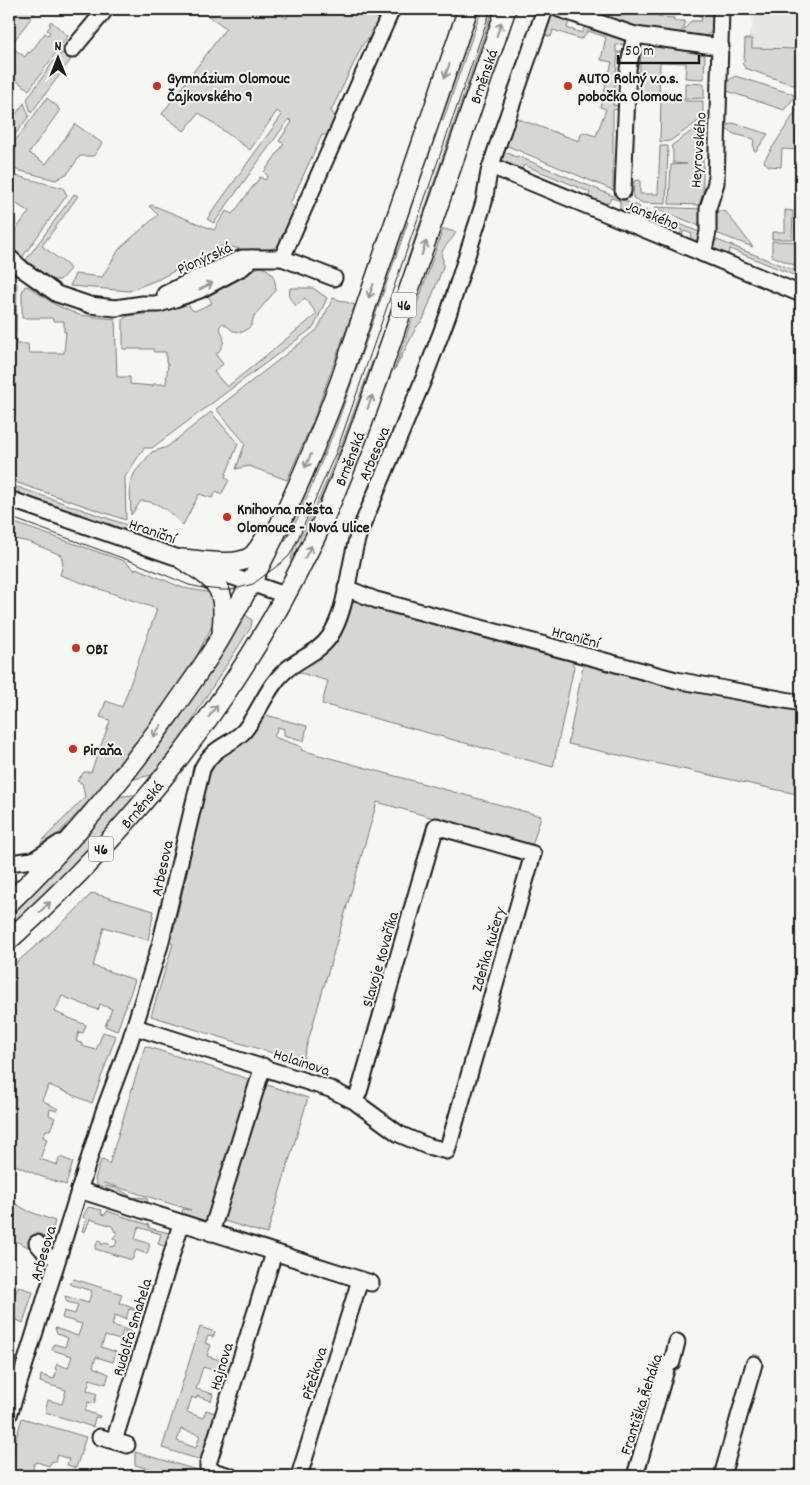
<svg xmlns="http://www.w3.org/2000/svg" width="810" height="1485" font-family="Dekko,sans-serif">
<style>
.built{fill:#e6e6e2}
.green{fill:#d6d6d2;stroke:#797977;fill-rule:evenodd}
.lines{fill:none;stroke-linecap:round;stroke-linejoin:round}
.minor-casing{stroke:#1c1c1c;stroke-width:19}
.major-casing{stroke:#1c1c1c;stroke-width:22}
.minor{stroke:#f6f6f2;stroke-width:15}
.major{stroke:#f6f6f2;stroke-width:19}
.tram{stroke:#1c1c1c;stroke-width:1}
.oneway{stroke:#949492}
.poi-dot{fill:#c8321e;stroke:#f6f6f2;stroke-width:2}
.labels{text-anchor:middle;stroke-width:4;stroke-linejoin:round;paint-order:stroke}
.shield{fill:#f6f6f2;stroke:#5d5d5c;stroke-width:1}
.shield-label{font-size:15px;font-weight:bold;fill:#1c1c1c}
.street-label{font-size:16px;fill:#1c1c1c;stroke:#f6f6f2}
.poi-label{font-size:16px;font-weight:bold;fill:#1c1c1c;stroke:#f6f6f2;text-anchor:start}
</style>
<rect width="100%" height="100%" fill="#f6f6f2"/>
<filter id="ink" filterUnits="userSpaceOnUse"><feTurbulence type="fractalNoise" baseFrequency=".02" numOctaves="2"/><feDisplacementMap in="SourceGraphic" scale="10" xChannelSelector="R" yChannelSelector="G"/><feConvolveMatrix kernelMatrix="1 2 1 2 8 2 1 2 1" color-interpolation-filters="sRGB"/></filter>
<g filter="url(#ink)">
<path class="built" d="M753 9H801V49L751 47 752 39H749V30H752Z"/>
<g class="green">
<path d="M17 9 37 10 10 46 25 57 28 52 30 53 45 33 48 35 50 32 47 30 51 25 49 24 51 21 68 36 29 90 9 75V20Z"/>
<path d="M199 9H267L287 18 291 9H389L381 25 363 44 331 111 338 120 330 135H322L290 204 297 210 282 243 272 249 265 250H243L224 245 159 279 129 291 70 286 75 274 102 277 120 248 158 215 149 206 152 205 214 230 226 211 232 214 235 211 260 177 265 180 268 176 264 172 284 144 279 141 292 122 289 119 214 223 207 219 282 115 277 111 250 150 199 113 184 131 162 114 226 28Z"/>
<path d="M475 9H482L443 121 436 119Z"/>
<path d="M493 9H500L411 266 406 264Z"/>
<path d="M584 9H659V17L674 18V21H685C685 27 683 30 678 34L644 29Z"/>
<path d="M698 9H714L712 32 704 37 681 34 691 21H701L702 18 697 14Z"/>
<path d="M556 15 570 18 567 28 582 33 586 23 625 38 626 44 616 45V52H623V48H626L625 53H618L613 105 619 106 620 109 613 110V187L621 191 620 193 503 144 513 117 579 141 582 132 596 136 606 109 600 107 612 62 601 60 606 37 588 31 583 38 580 39 553 30 551 37 543 34 548 17Z"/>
<path d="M745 39H752V48L801 49V84L796 86 745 68 742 63 744 62Z"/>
<path d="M655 46 705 55 704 79 685 78 686 63 660 62 659 98 637 97 641 54 648 48Z"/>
<path d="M64 53H69L70 61 31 113 27 99 58 55Z"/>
<path d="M735 76 793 94 794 98 784 110 727 91V82Z"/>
<path d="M685 83 704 84V98L685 99V101H703V118L670 141 660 142 661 98H685Z"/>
<path d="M47 98 58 107V109L60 110 29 153 46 164 75 124 102 143 94 156H80L68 173 56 180 9 168V149Z"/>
<path d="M24 103 29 116 9 143V124Z"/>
<path d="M801 103V150L782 149 781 167 769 166 764 162 765 159Z"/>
<path d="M703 123V205L669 204 671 165 687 164 673 163V151L671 146Z"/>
<path d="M733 123 768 134 756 151H755L753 148 754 139 734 134 726 129V126Z"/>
<path d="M660 146H668L666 204 643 203 633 198 634 181 640 180V194H658Z"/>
<path d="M501 150 516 157 517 156 640 207 638 212 636 211 633 218 620 211V201L611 198 609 202 604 205 588 200 590 192 524 165 520 172 502 163 500 157Z"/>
<path d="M9 174 63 188 67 195 22 258 9 245V238L29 212 9 199Z"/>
<path d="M74 194 78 196 42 246 67 265 70 269 60 280H50L26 260Z"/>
<path d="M653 207 703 209 702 227Z"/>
<path d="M645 210 702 233 699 241H689L692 234 684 231 681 238 679 237 682 230 648 216 645 223 642 222 645 215 643 214Z"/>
<path d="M714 210 726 212 753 247 713 232Z"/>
<path d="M785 210 793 211 792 239H772V232H785Z"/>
<path d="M402 220 408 222 336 427 299 516 285 541 329 437Z"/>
<path d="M443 229 456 232C451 243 444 244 441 255L443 260V267L423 320 417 326 394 371Z"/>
<path d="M712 238 801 273V278L730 249 727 257 716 252 711 247Z"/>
<path d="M772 241 801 242V268L772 256Z"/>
<path d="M261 267C273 270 275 278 276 290L254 316 251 326 243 332 233 331 223 323 219 327C226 339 225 344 216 355L223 364 214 372 227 387 317 314 305 298 296 306 289 297 290 288H313L327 298 314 327 152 448H144L125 477 126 520 9 480V283H17L16 344H28L29 353H64L66 332H64V321H53L52 318H22V292L25 286 29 287 56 305 79 315 115 319 117 377H130V384L153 386V384H166L168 363 166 362V352H154L153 349H123V319L128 316 151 313 187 303 192 310 195 311 212 303 207 294 230 284 254 269Z"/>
<path d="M333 298 355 305 313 421 287 480 249 466 236 469 245 443 216 409 317 330Z"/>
<path d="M373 359 379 361 334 482 291 563C290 550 303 533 308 521 334 469 353 414 373 359Z"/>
<path d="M211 412 238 444 225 477 229 480 221 495 217 491 212 498 199 494 183 525C170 513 160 501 141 501L131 515 130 484 135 472 152 452 167 447Z"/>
<path d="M14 486 127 525 131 527 130 531 21 494Z"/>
<path d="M9 521 124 561 135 570 136 568 183 588 213 593 214 622 189 671 120 767 49 844 41 850 25 854 37 850 43 845 41 842 85 797 82 783 77 781 84 772H91L109 724 110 720 100 717 106 701 122 707 157 609 60 575 63 564 61 555 29 542 9 538Z"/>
<path d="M349 597 571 659 574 667 553 767 322 704 328 681 294 671 321 658 337 642Z"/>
<path d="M246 615 252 620 251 627 199 708 183 738 156 774 130 780 244 616Z"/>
<path d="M584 661 801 706V795L568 744Z"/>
<path d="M262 714 307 726 304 741 284 735V729L278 727 274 737 302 747 301 750 541 816 532 846 377 802 302 1062 151 1016 173 944 169 942 175 925 208 777 224 749Z"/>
<path d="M141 794 89 851 9 930V912L115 797Z"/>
<path d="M92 893 154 911 148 940 104 927 93 966 135 980 117 1031 105 1026 112 1009 100 1004 98 1010 62 996 55 1012 86 1025 83 1033 79 1032 76 1041 83 1044 82 1046 96 1050 103 1032 116 1036 92 1103 49 1085 42 1100 58 1109 57 1111 50 1109 49 1115 55 1118 50 1130H46L43 1137 47 1139 40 1159 57 1165 60 1157 73 1162 66 1185 40 1176 15 1165 9 1169V969L71 915Z"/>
<path d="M145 1046 308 1098 267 1234 211 1217 206 1224 180 1218 183 1209 191 1210 104 1183 105 1186 117 1188 132 1197 147 1198 148 1203 146 1204 98 1187 95 1179 101 1160 106 1161 109 1165Z"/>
<path d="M9 1200 28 1211 55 1221 45 1255 9 1238Z"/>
<path d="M88 1207 102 1210 101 1214 105 1215 107 1211 149 1225V1228L173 1234 169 1248 158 1244 161 1234 138 1227 135 1239 150 1244 147 1254 136 1250 132 1260 95 1249 98 1240 101 1241 102 1245 105 1243 109 1244 110 1247 115 1246 117 1241 113 1238 118 1232H115L112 1226 90 1219 85 1232 82 1231 86 1219 83 1217Z"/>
<path d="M74 1279 122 1294 119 1303 138 1310 140 1312 129 1309 126 1319 115 1315 112 1325 131 1331 133 1334 123 1331 120 1340 105 1336 101 1347 116 1352 113 1362 96 1357 93 1367 109 1374 106 1384 90 1379 87 1390 97 1394 94 1404 88 1402 85 1411 100 1416 99 1418 95 1417 93 1427 45 1412 48 1400 62 1404 66 1390 40 1382 41 1375 54 1379 57 1370 55 1369 57 1364 68 1368 72 1356 52 1350 54 1344 65 1347 68 1338 57 1334 55 1328 78 1336 82 1324 62 1318 64 1311 75 1314 78 1305 67 1302 65 1296 88 1303 92 1291 69 1284Z"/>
<path d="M18 1286 33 1292 23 1323 9 1316V1297L14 1299Z"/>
<path d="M200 1327 215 1332 213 1337 208 1336 205 1343 211 1345 207 1356 223 1361 219 1372 203 1367 196 1389 213 1394 211 1401 197 1396 196 1399 192 1397 187 1412 203 1418 206 1410 215 1413 201 1460 162 1448ZM181 1429 200 1435 196 1448 177 1441Z"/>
<path d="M22 1418 86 1437 76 1468 67 1465 69 1459 57 1455 55 1462 52 1461 49 1466 37 1462 34 1464 33 1469 28 1473 29 1476H9V1467L14 1449H13Z"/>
<path d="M135 1452 218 1476H175L135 1465Z"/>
</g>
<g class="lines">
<defs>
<g id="minor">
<path d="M559 9 635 35 721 47"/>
<path d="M72 50 106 9"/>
<path d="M491 166 801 294"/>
<path d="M623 191 628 69 635 35"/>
<path d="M703 254 708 232V208L716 183 721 9"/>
<path d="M9 257 22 269 57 294 90 305 115 308 143 304H159L175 299 200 290 243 267 252 258"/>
<path d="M282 258 392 9"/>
<path d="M165 294 201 276 242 258H282L334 278"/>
<path d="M9 499 285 595"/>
<path d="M346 588 376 600 676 680 801 703"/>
<path d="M9 863 33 860 60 843"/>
<path d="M135 1027 330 1089 354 1101 399 1134 427 1146 447 1151 533 854 436 826 359 1092 354 1101"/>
<path d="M79 1190 371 1283"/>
<path d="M211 1233 263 1066"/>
<path d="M37 1243 47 1255"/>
<path d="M9 1415 104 1111 129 1044 160 945 202 769C214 745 229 747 244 731 259 713 267 687 285 671 299 658 319 653 330 636 348 609 348 565 359 533L424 378 448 315 484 202 489 172 496 150 545 9"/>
<path d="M100 1437 127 1445"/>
<path d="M114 1441 181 1224"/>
<path d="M230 1476 212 1471 208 1468V1464L274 1253"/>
<path d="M299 1476 360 1280"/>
<path d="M635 1476 668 1363 672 1362 677 1342"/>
<path d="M722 1476 754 1364"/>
</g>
<g id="major">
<path d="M182 559C201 560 236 568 252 556 258 551 262 543 266 537"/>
<path d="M183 560C217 581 227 587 222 629"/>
<path d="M9 903C69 845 122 780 171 712 188 687 206 663 221 637 268 556 307 470 340 382L468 9"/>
<path id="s1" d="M9 940C134 828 241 692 314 540 350 464 377 383 404 304 438 206 472 107 506 9"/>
</g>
</defs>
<use href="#minor" class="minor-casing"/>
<use href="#major" class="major-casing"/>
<use href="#minor" class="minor"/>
<use href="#major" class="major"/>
<path class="tram" d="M9 517 136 563 189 585 203 588 221 590H231L253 584 281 563 289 556 295 545 337 450 491 9"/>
</g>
<defs><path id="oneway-shaft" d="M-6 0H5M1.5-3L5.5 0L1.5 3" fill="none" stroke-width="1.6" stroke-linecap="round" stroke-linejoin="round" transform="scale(1.25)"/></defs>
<g class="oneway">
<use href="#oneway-shaft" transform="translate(499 29) rotate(-71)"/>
<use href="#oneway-shaft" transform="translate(447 71) rotate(109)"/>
<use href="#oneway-shaft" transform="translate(424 248) rotate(-71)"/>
<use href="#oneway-shaft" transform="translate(206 286) rotate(-28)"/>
<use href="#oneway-shaft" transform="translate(371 291) rotate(109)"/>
<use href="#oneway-shaft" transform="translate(370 402) rotate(-70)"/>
<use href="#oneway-shaft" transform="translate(308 461) rotate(114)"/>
<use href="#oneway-shaft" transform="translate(308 552) rotate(-62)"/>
<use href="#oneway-shaft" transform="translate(213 711) rotate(-55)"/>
<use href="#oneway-shaft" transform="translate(157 731) rotate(126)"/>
<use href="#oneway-shaft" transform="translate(45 907) rotate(-43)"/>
</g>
</g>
<g class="poi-dot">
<circle cx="157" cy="86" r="5"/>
<circle cx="568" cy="86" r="5"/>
<circle cx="227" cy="517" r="5"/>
<circle cx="76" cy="648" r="5"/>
<circle cx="73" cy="749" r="5"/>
</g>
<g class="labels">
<g class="shield">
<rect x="391.5" y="292.5" width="25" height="25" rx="4"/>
<rect x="88.5" y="836.5" width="25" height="25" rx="4"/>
</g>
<g class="shield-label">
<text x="404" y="310">46</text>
<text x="101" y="854">46</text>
</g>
<g class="street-label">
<text dy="6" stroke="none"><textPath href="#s1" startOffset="1000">Brněnská</textPath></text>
<text transform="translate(697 150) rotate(-86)" y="6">Heyrovského</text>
<text transform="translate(653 214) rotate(22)" y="6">Janského</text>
<text transform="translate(204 257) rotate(-24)" y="6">Pionýrská</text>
<text transform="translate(373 453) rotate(-67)" y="6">Arbesova</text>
<text dy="6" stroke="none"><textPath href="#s1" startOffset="595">Brněnská</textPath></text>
<text transform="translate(153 530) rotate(19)" y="6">Hraniční</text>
<text transform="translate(576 636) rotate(15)" y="6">Hraniční</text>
<text dy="6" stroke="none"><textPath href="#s1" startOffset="190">Brněnská</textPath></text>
<text transform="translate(161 868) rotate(-78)" y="6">Arbesova</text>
<text transform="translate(487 949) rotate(-74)" y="6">Zdeňka Kučery</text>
<text transform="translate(379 959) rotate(-74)" y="6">Slavoje Kovaříka</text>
<text transform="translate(302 1061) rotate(18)" y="6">Holainova</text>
<text transform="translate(42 1253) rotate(-73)" y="6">Arbesova</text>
<text transform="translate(131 1327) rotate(-73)" y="6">Rudolfa Smahela</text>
<text transform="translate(220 1366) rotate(-73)" y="6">Hajnova</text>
<text transform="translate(313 1373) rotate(-73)" y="6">Přečkova</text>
<text transform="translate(640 1404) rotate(-72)" y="6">Františka Řeháka</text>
</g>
<g class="poi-label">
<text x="167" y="83">Gymnázium Olomouc<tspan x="167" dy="18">Čajkovského 9</tspan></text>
<text x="578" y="83">AUTO Rolný v.o.s.<tspan x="578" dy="18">pobočka Olomouc</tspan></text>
<text x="237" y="514">Knihovna města<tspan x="237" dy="18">Olomouce - Nová Ulice</tspan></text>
<text x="86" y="654">OBI</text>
<text x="83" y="755">Piraňa</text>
</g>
</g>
<rect width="810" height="1485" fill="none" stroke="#f6f6f2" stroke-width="30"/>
<rect x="15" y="15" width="780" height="1455" fill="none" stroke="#1c1c1c" stroke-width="2" filter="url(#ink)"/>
<g transform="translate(58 58)" stroke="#f6f6f2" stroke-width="4" paint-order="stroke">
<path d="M0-4L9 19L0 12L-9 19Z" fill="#1c1c1c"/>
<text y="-8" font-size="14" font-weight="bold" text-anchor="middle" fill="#1c1c1c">N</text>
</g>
<path d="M618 55v8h81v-8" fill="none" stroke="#1c1c1c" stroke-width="2.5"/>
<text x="625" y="55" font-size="15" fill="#1c1c1c" stroke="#f6f6f2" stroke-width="4" paint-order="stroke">50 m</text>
</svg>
